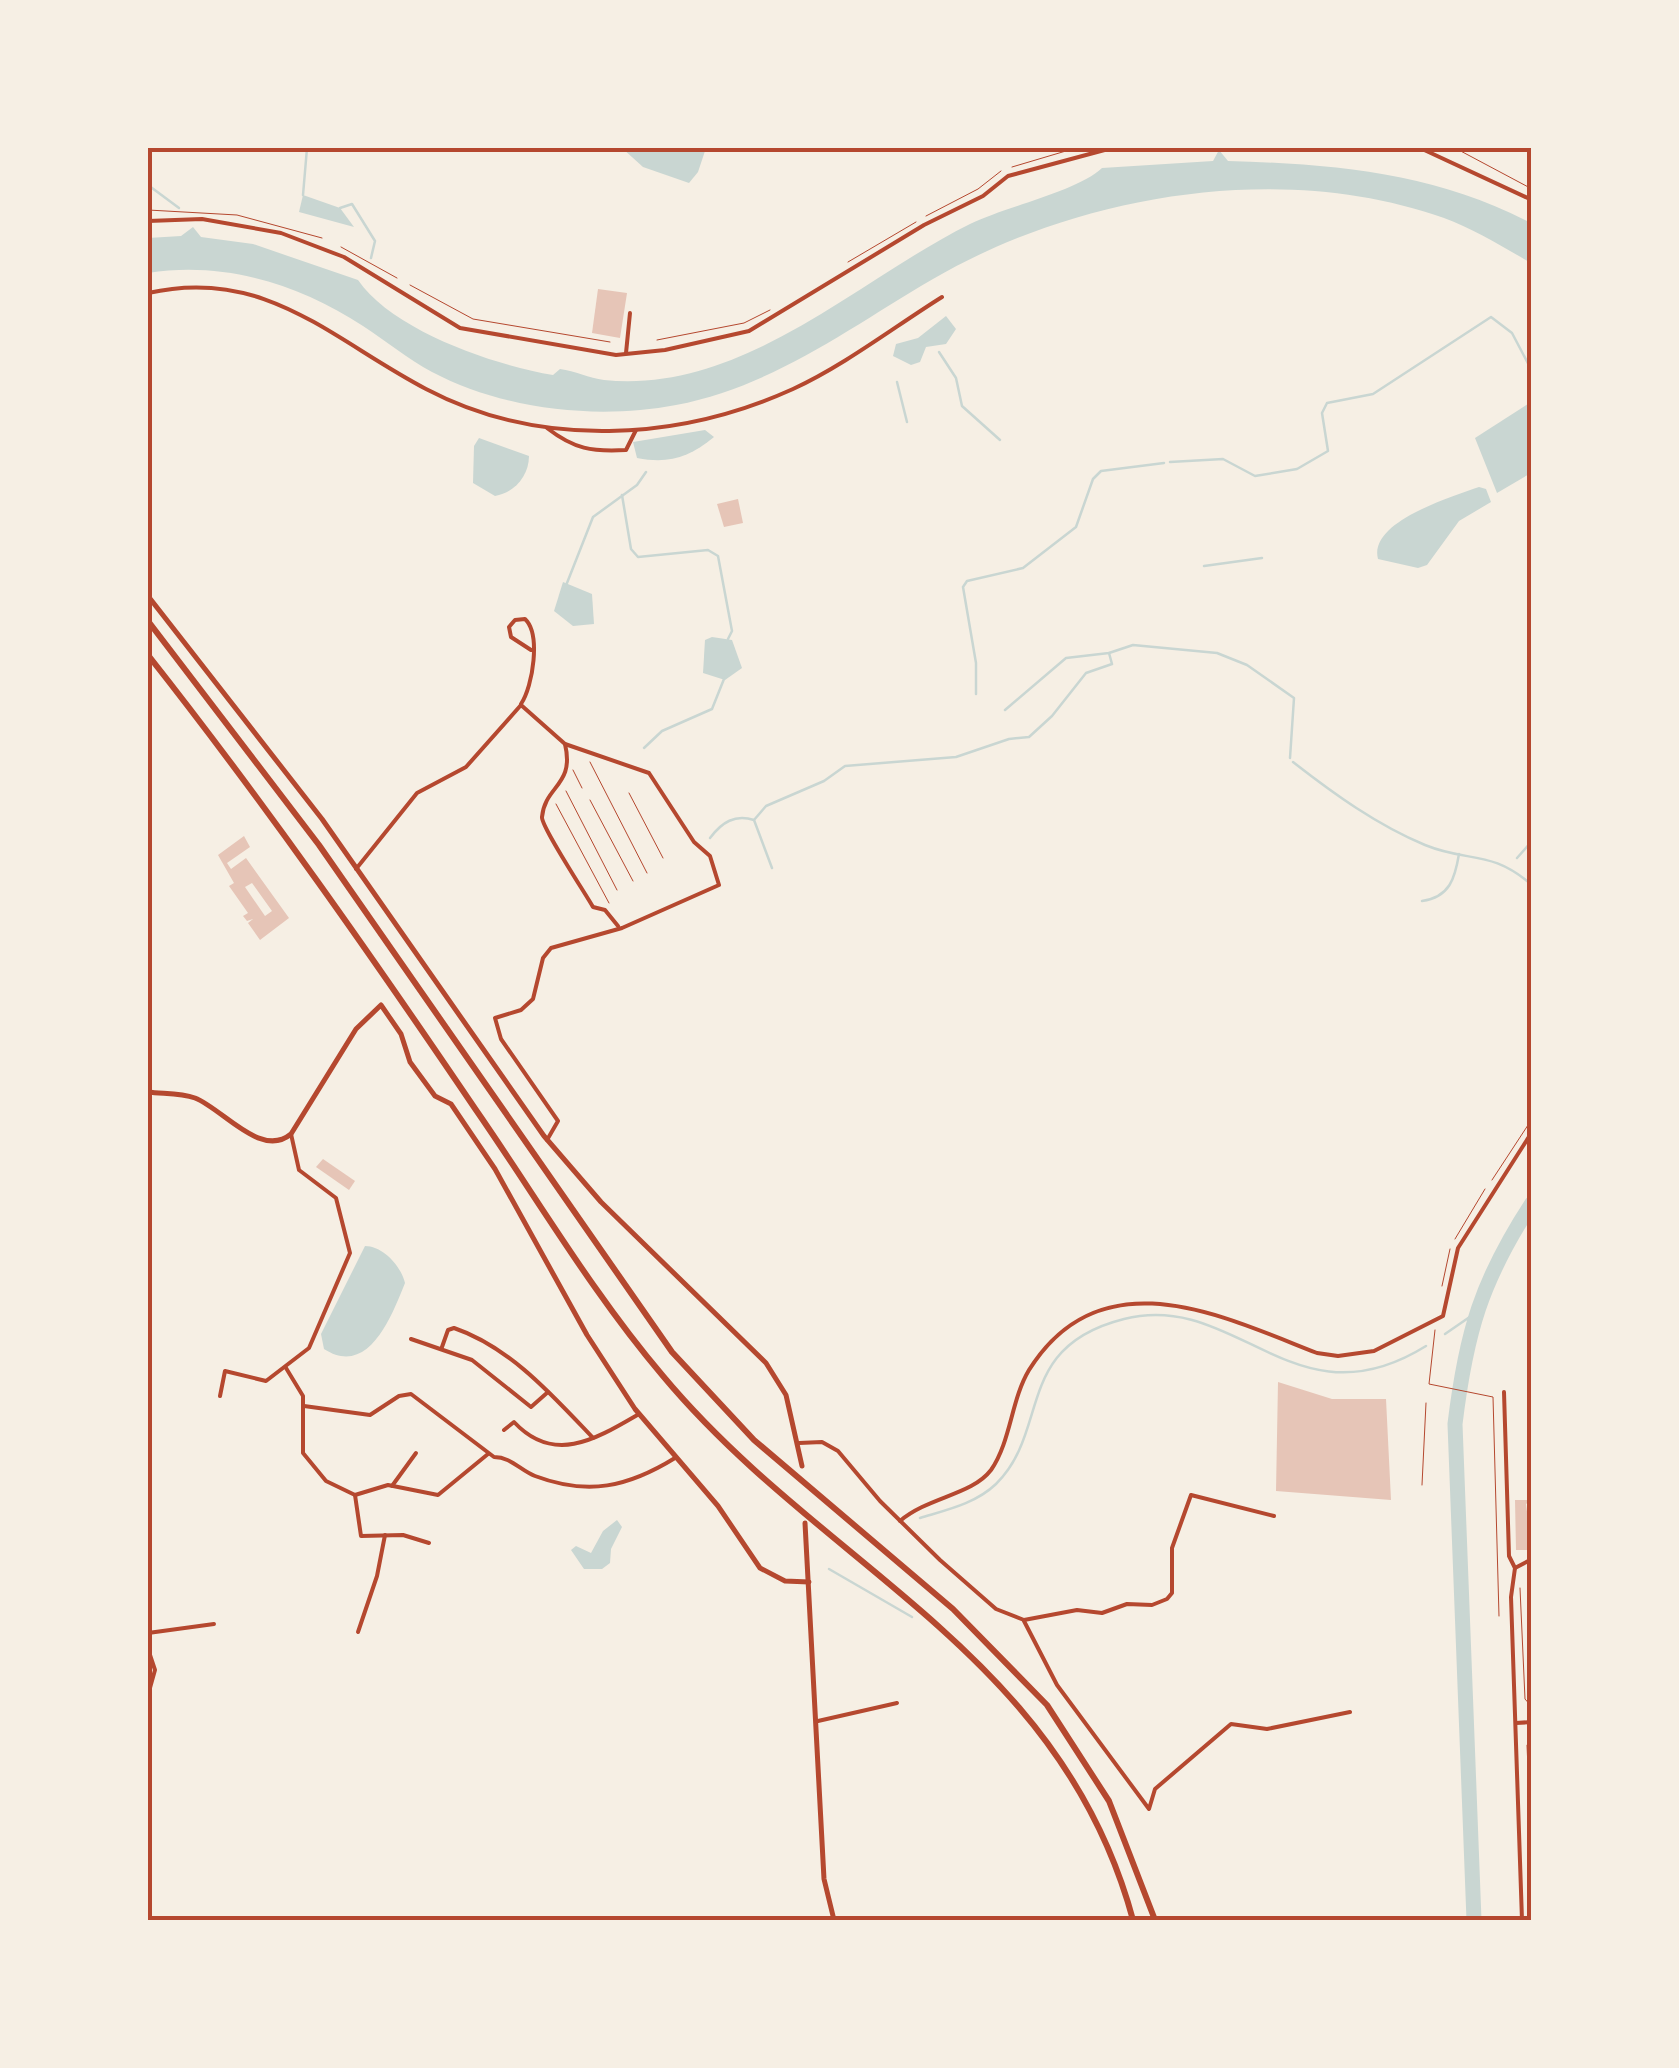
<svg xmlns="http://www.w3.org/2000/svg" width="1679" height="2068" font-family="Overpass,sans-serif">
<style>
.water{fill:#c9d6d2}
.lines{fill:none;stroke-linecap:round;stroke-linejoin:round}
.stream{stroke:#c9d6d2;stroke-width:2.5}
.river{stroke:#c9d6d2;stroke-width:15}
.building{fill:#e6c5b7;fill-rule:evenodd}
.path{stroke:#b5482f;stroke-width:1}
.service{stroke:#b5482f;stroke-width:1}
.minor{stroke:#b5482f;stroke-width:4}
.tertiary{stroke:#b5482f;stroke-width:5}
.secondary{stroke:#b5482f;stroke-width:5}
.motorway{stroke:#b5482f;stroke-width:6}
.neatline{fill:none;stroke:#b5482f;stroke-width:4}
</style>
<rect width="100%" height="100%" fill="#f6efe4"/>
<g class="water">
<path d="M622 148H706L698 172 689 183 643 167Z"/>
<path d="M1219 150 1228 161C1335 164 1435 173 1531 223V263C1503 247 1474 229 1444 218 1282 160 1079 194 933 279 849 328 774 386 676 405 597 420 504 410 432 372 408 359 386 341 363 326 299 284 224 261 148 273V238L181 236 193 227 201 237 253 244 358 280C392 330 493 365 553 375L560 369C575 371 589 378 604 380 743 394 855 281 970 224 1005 207 1078 191 1102 168L1213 161Z"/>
<path d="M303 195 340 208 354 227 299 212Z"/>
<path d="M946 316 956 329 946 344 926 347 920 362 911 365 893 356 896 344 918 338Z"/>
<path d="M1531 402V473L1497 493 1475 438Z"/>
<path d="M705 430 714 437C689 458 668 464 637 458L633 442Z"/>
<path d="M479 438 529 456C529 476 514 493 495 496L473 483 474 446Z"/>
<path d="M1479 487 1486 489 1491 502 1459 521 1427 565 1418 568 1378 559C1368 522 1451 497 1479 487Z"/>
<path d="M563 582 592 594 594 624 573 626 554 611Z"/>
<path d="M712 637 732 640 742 668 725 680 703 673 705 640Z"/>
<path d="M365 1246C383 1246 401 1266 405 1283 392 1315 369 1378 324 1349L321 1334Z"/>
<path d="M617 1520 622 1527 611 1549 610 1563 602 1569H584L571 1550 576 1546 591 1553 603 1531Z"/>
</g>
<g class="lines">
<g class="stream">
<path d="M148 185 179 208"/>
<path d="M303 195 307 148"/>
<path d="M340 208 352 204 375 241 371 258"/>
<path d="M939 352 956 378 962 406 1000 440"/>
<path d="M897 382 907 422"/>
<path d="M1170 462 1223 459 1255 476 1297 469 1328 451 1322 413 1327 403 1373 394 1491 317 1512 333 1532 371"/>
<path d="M622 495 631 549 638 557 708 550 718 556 732 631 728 639"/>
<path d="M1204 566 1262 558"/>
<path d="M567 583 593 517 637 485 646 472"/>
<path d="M976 694V663L963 587 967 581 1023 568 1076 527 1093 479 1101 471 1164 463"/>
<path d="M1005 710 1066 658 1109 653 1133 645 1217 653 1247 665 1294 698 1290 758"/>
<path d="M644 748 662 731 712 709 724 679"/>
<path d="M1293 762C1334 794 1377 825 1425 845 1469 863 1490 849 1532 885"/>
<path d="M710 838C722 822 735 814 754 820"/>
<path d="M1517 858 1532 841"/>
<path d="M772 868 754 820 766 806 824 781 845 766 956 757 1009 739 1029 737 1052 716 1086 673 1112 664 1109 653"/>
<path d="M1422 901C1450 897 1455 878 1459 854"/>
<path d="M1445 1334 1474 1314"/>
<path d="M920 1518C946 1510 975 1504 996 1484 1051 1430 1013 1347 1124 1319 1238 1290 1294 1428 1426 1346"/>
<path d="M829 1569 912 1617"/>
</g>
<path class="river" d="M1474 1920 1455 1424C1466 1333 1481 1281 1532 1203"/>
</g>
<g class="building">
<path d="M598 289 627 293 620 338 592 333Z"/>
<path d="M738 499 743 523 724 527 717 504Z"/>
<path d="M244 836 250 847 227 863 231 869 246 858 289 918 260 940 248 923 253 919 247 921 243 916 248 913 229 886 234 883 218 855ZM252 883 272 911 265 916 245 887Z"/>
<path d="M323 1159 355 1181 349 1190 316 1167Z"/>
<path d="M1278 1382 1332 1399H1386L1391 1500 1276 1491Z"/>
<path d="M1515 1500H1532L1526 1504 1532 1550H1516Z"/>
</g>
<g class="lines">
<g class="path">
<path d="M1455 148 1532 189"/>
<path d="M1012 167 1076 148"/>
<path d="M148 210 237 215 322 238"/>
<path d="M926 216 978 189 1001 171"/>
<path d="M341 247 397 278"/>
<path d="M848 262 916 222"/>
<path d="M410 285 473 319 610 342"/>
<path d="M657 340 744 323 770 310"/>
<path d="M590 762 647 873"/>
<path d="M573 770 582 788"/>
<path d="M566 791 617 890"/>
<path d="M629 793 663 858"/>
<path d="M590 800 633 881"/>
<path d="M556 804 609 903"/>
<path d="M1492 1180 1532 1119"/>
<path d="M1455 1239 1485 1189"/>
<path d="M1442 1286 1450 1249"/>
<path d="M1435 1330 1429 1384 1493 1397 1499 1616"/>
<path d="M1520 1588 1525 1699 1532 1707"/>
<path d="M1532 1739 1527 1745 1532 1861"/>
</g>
<path class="service" d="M1422 1485 1426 1403"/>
<g class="minor">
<path d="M1148 148H1151"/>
<path d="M1420 148 1532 200"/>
<path d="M148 221 202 219 281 233 344 257 460 328 616 355 665 350 749 331 924 225 983 196 1008 176 1112 148"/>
<path d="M148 293C265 266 332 340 426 389 540 449 678 441 793 389 845 365 894 327 942 297"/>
<path d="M626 353 630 313"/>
<path d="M547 428C574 449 592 452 626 450L636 430"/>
<path d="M521 704C533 686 541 634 525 619L515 620 509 627 511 637 531 650"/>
<path d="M565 744C575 786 545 785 542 817 541 826 585 893 593 907L605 910 618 926"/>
<path d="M356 869 417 793 466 767 521 705 565 744 649 773 694 842 710 856 719 885 622 928 551 948 543 958 533 999 521 1010 495 1018 501 1039 558 1121 547 1140"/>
<path d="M411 1339 472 1360 531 1407 548 1392"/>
<path d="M442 1347 448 1330 454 1328C510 1347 553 1396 593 1438"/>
<path d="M286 1368 303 1396V1453L326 1481 355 1495 388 1485 438 1495 488 1454"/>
<path d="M1504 1392 1509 1556 1515 1568 1511 1597 1522 1920"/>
<path d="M220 1396 225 1371 266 1381 309 1348 350 1253 336 1198 299 1170 291 1134"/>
<path d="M304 1406 370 1415 399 1396 411 1394 494 1457C511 1457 520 1470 535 1476 588 1496 628 1487 675 1458"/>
<path d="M504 1430 514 1422C554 1465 596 1439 639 1414"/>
<path d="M799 1443 822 1442 838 1451 880 1501 940 1560 996 1609 1024 1620 1077 1610 1102 1613 1127 1604 1152 1605 1167 1599 1172 1593V1548L1191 1495 1274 1516"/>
<path d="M392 1486 416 1453"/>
<path d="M355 1495 361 1536 403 1535 429 1543"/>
<path d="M900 1521C928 1497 972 1495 991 1470 1011 1441 1011 1400 1029 1370 1101 1255 1222 1316 1317 1353L1338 1356 1374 1351 1443 1316 1458 1248 1532 1132"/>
<path d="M1515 1568 1532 1559"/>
<path d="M1024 1621 1057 1685 1149 1809 1155 1789 1231 1724 1267 1729 1350 1712"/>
<path d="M358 1632 377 1576 385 1535"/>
<path d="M148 1633 214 1624"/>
<path d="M148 1649 155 1670 148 1695"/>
<path d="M818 1721 897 1703"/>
<path d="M1516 1723 1532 1722"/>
</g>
<path class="tertiary" d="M148 1092C163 1094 180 1093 195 1098 223 1109 261 1159 291 1134L356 1029 381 1005 401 1034 410 1062 435 1096 451 1104 495 1169 587 1335 635 1409 718 1506 760 1568 785 1581 809 1582"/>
<g class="secondary">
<path d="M148 596 322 819 544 1136 601 1202 766 1363 786 1395 802 1466"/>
<path d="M805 1523 824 1879 834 1920"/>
</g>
<g class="motorway">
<path d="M148 621 319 845 672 1352 754 1440 953 1609 1047 1705 1109 1801 1155 1920"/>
<path d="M148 655C264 802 371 955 476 1110 537 1198 593 1294 663 1376 825 1570 1061 1652 1133 1920"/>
</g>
</g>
<rect width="1679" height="2068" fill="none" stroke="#f6efe4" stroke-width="300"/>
<rect x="150" y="150" width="1379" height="1768" class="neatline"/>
</svg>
